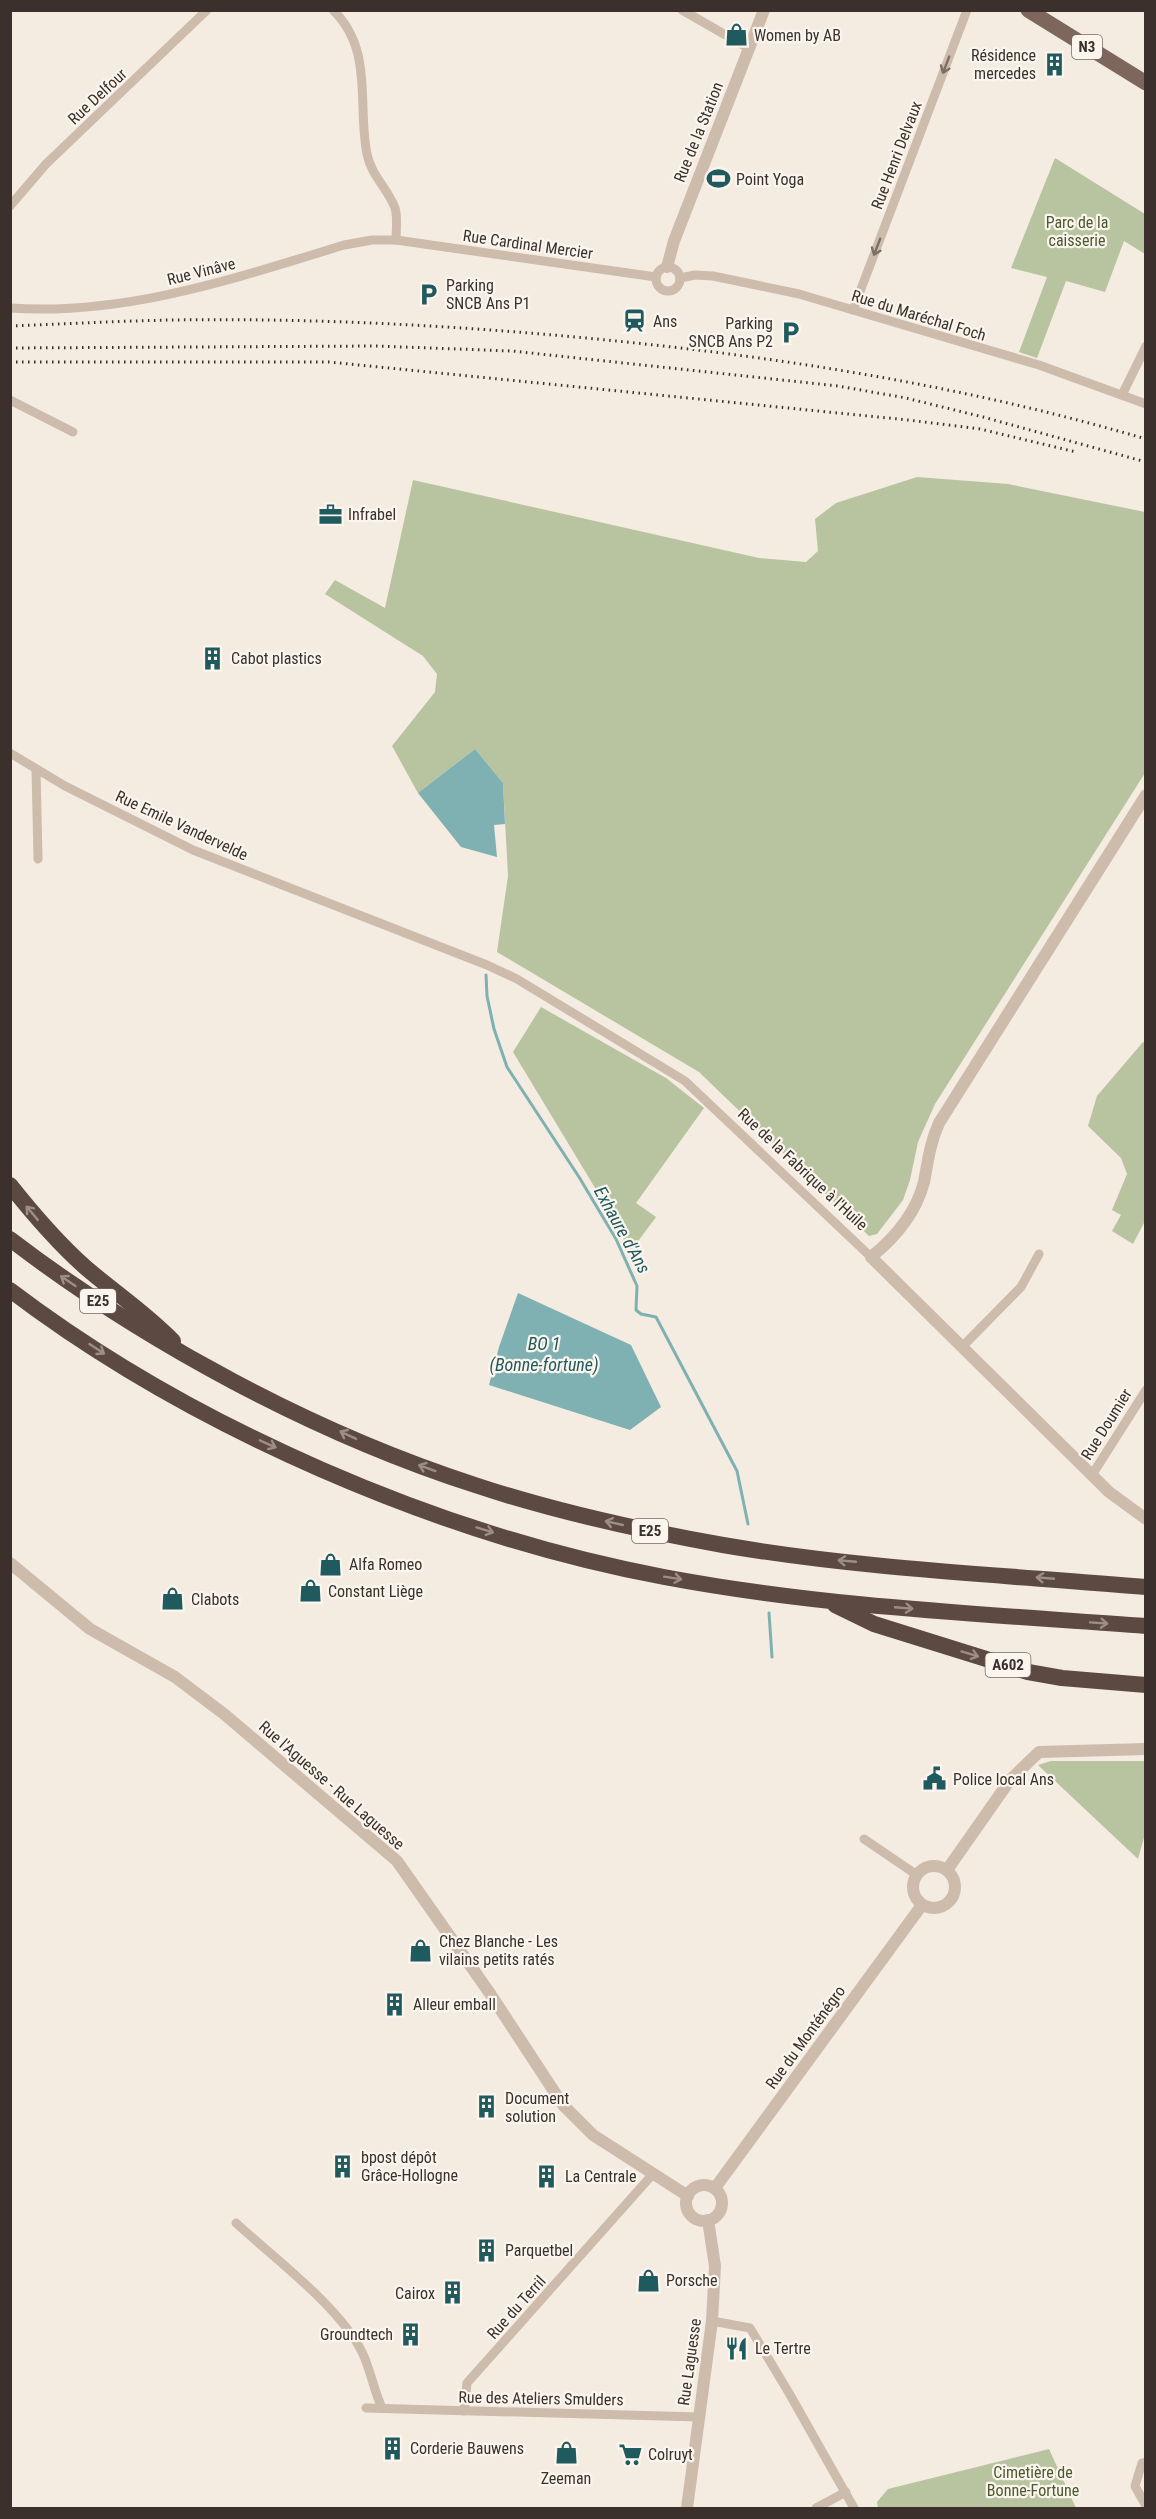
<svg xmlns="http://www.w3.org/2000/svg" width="1156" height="2519" font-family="'Roboto Condensed',sans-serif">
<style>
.green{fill:#b8c4a0}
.water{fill:#7fb0b2}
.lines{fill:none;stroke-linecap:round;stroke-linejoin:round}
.stream{stroke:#7fb0b2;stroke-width:3}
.minor{stroke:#cdbbac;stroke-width:9}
.tertiary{stroke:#cdbbac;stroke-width:12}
.primary{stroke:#7d675c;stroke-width:15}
.motorway{stroke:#5c4a42;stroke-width:16}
.rail{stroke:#3b302b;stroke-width:3;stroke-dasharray:1.5 4.5;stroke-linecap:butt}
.oneway{stroke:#7d6f65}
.oneway2{stroke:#9c8e87}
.labels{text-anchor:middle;stroke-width:4.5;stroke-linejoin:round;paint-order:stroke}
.shield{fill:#fbf5ee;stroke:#756b66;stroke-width:1.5}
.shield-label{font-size:15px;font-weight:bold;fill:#3b302b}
.poi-label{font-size:16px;fill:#3b302b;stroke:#fbf5ee;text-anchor:start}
.street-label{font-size:16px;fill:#3b302b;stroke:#fbf5ee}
.park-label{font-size:16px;fill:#4a5a2e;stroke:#fbf5ee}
.water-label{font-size:18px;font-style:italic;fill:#1f5a5e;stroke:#fbf5ee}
</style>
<rect width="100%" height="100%" fill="#f4ebe1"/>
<g class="green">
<path d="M1055 158 1145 214V254L1124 241 1105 292 1066 281 1037 358 1019 352 1047 277 1011 268Z"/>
<path d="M917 477 1008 484 1145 512V773L935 1104 918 1142 910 1180 903 1200 877 1234 869 1236 699 1072 497 952 508 876 503 783 475 749 418 793 392 746 435 692 437 674 423 656 325 594 335 580 385 608 413 480 759 558 806 562 818 551 815 519 836 503Z"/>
<path d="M541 1007 666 1078 704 1108 636 1203 656 1217 630 1252 609 1211 513 1052Z"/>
<path d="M1143 1042 1146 1043 1145 1221 1133 1244 1112 1231 1121 1215 1112 1210 1127 1174 1121 1158 1088 1126 1097 1096Z"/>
<path d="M1051 1761H1145V1834L1138 1859 1038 1765Z"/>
<path d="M1049 2449 1076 2508H878L877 2502 888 2489Z"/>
</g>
<g class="water">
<path d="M475 749 503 783 505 824 494 825 497 857 461 847 418 793Z"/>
<path d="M518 1293 631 1345 661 1407 630 1430 489 1385 499 1347Z"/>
</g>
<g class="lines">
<g class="stream">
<path d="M486 975 487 996 494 1029 507 1067 579 1177 616 1239 637 1286 636 1310 641 1314 656 1317 737 1471 748 1524"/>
<path d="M769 1613 772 1657"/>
</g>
<g class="minor">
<path d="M333 10C374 50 357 104 367 154 371 175 388 189 395 208 398 217 396 230 396 240"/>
<path d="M682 10 750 49"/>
<path d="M10 206 46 164 207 10"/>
<circle cx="668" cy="279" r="12"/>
<path d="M680 278 695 275 713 276 799 294 1039 365 1146 404"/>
<path d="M10 308C125 316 236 278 344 245L372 240H396L656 277"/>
<path d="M853 310 967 10"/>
<path d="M1122 395 1146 346"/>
<path d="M10 400 73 432"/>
<path d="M10 753 65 786 193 850 487 965 517 979 685 1081 871 1257"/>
<path d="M36 769 38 859"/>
<path d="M962 1347 1021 1287 1039 1254"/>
<path d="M1092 1475 1146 1390"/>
<path d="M864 1839 917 1875"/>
<path d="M236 2223C274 2258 339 2306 362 2352 370 2368 374 2391 382 2408"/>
<path d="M712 2321 750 2328 789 2393 854 2508"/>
<path d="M366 2408 699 2417"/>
<path d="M464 2411 467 2383 652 2175"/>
<path d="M1146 2462 1142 2463 1135 2486 1146 2506"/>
<path d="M816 2508 846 2492"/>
</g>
<g class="tertiary">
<path d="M667 267 674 241 764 10"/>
<path d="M1146 795 939 1123C930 1143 928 1161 924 1182 916 1213 896 1237 871 1257L1109 1492 1146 1519"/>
<path d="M10 1563 90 1629 175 1677 224 1714 397 1861 491 1995 563 2105 593 2135 688 2196"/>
<circle cx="934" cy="1887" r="21"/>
<path d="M947 1870 1010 1780 1039 1752 1146 1749"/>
<circle cx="704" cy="2203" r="18"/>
<path d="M715 2188 922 1905"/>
<path d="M687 2508 712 2321 715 2266 708 2220"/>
</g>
<path class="primary" d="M1028 10 1146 83"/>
<g class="motorway">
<path d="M10 1185C33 1214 57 1242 85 1267 114 1292 146 1313 173 1341"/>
<path d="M10 1239C145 1342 314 1433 475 1485 556 1512 639 1530 723 1545 862 1569 1005 1575 1146 1587"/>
<path d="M10 1290C192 1428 440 1535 664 1577 823 1607 985 1614 1146 1626"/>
<path d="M835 1605 874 1624 1028 1672 1062 1678 1146 1685"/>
</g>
<g class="rail">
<path d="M10 326C64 324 118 321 172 320 310 318 448 325 586 338 775 356 963 385 1146 439"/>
<path d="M10 348 376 346 512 351 838 386 906 398 983 417 1146 462"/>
<path d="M10 362H329L908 420 980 429 1076 452"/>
</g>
</g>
<defs><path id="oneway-shaft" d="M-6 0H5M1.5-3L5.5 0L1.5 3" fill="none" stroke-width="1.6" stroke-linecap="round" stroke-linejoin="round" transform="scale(1.5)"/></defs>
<g class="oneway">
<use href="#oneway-shaft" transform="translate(946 65) rotate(111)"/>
<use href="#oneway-shaft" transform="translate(877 247) rotate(111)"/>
</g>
<g class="oneway2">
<use href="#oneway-shaft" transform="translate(32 1213) rotate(-130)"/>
<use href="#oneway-shaft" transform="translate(68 1281) rotate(-146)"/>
<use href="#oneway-shaft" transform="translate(97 1349) rotate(33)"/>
<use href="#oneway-shaft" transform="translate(348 1435) rotate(-155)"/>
<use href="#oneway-shaft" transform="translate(268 1444) rotate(24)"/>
<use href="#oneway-shaft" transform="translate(427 1468) rotate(-160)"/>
<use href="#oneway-shaft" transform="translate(614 1523) rotate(-167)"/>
<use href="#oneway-shaft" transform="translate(485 1530) rotate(17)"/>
<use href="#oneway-shaft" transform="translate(847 1561) rotate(-175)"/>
<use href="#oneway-shaft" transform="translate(673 1578) rotate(9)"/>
<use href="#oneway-shaft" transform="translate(1045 1578) rotate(-175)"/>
<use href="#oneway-shaft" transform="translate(904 1608) rotate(5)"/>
<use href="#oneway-shaft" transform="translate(1099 1623) rotate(4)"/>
<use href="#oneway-shaft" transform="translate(970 1654) rotate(17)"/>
</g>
<defs>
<symbol id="shop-bare" viewBox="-9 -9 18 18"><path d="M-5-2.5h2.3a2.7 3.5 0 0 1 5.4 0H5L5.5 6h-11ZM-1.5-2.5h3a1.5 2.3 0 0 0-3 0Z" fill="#1f5a5e" stroke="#fbf5ee" stroke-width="2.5" paint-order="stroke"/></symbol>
<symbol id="building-bare" viewBox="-9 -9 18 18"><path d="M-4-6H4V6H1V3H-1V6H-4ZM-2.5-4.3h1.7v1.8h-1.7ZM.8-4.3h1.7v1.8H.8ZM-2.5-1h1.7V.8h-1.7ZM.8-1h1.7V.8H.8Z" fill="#1f5a5e" stroke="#fbf5ee" stroke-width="2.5" paint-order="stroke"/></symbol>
<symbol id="stadium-bare" viewBox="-9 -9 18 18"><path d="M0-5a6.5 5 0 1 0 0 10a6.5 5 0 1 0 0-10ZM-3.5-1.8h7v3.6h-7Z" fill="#1f5a5e" stroke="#fbf5ee" stroke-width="2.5" paint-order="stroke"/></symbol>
<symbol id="parking-bare" viewBox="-9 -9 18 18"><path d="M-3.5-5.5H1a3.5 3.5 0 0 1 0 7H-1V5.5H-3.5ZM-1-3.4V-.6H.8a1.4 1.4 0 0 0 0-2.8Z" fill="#1f5a5e" stroke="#fbf5ee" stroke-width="2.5" paint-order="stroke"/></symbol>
<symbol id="station-bare" viewBox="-9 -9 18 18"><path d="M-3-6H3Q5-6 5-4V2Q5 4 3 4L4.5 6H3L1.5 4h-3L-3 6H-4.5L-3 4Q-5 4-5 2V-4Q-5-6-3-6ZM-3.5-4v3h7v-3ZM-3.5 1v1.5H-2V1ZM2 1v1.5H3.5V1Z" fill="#1f5a5e" stroke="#fbf5ee" stroke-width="2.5" paint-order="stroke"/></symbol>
<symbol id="office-bare" viewBox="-9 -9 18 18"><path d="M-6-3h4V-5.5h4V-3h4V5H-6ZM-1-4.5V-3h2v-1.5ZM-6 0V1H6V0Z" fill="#1f5a5e" stroke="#fbf5ee" stroke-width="2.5" paint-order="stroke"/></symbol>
<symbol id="civic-bare" viewBox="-9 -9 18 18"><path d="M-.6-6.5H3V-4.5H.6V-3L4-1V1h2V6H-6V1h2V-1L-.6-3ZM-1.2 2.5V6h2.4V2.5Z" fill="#1f5a5e" stroke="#fbf5ee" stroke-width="2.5" paint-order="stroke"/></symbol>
<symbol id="restaurant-bare" viewBox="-9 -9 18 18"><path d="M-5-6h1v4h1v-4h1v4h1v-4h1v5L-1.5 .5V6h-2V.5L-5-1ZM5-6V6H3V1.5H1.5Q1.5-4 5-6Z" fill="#1f5a5e" stroke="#fbf5ee" stroke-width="2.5" paint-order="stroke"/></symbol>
<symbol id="supermarket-bare" viewBox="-9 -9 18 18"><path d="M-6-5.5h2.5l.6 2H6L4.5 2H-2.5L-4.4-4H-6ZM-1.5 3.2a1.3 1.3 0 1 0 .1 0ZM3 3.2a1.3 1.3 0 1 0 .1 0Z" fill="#1f5a5e" stroke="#fbf5ee" stroke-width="2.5" paint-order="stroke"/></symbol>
</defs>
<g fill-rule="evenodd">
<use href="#shop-bare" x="720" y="18" width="33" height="33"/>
<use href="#building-bare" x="1038" y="48" width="33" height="33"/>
<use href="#stadium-bare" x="702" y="162" width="33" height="33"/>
<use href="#parking-bare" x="412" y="278" width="33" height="33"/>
<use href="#station-bare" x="618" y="304" width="33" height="33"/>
<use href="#parking-bare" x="774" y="316" width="33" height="33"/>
<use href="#office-bare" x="314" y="498" width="33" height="33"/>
<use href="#building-bare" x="196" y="642" width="33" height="33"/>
<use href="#shop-bare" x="314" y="1548" width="33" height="33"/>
<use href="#shop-bare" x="294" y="1574" width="33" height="33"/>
<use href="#shop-bare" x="156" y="1582" width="33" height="33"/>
<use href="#civic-bare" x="918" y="1762" width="33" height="33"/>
<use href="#shop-bare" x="404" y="1934" width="33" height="33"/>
<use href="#building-bare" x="378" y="1988" width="33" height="33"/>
<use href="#building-bare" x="470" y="2090" width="33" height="33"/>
<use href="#building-bare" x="326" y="2150" width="33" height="33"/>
<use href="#building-bare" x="530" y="2160" width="33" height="33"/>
<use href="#building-bare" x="470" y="2234" width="33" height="33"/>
<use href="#shop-bare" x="632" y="2264" width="33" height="33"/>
<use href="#building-bare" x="436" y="2276" width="33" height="33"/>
<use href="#building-bare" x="394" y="2318" width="33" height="33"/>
<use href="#restaurant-bare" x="720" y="2332" width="33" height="33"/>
<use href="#building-bare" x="376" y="2432" width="33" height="33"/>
<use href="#shop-bare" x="550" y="2436" width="33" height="33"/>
<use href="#supermarket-bare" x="614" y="2438" width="33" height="33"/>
</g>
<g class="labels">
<g class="shield">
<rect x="1072" y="35" width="30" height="24" rx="4.5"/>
<rect x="80" y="1289" width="36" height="24" rx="4.5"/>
<rect x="632" y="1519" width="36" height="24" rx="4.5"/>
<rect x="985.5" y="1653" width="45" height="24" rx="4.5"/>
</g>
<g class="shield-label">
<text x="1087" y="52">N3</text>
<text x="98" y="1306">E25</text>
<text x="650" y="1536">E25</text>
<text x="1008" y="1670">A602</text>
</g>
<g class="poi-label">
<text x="754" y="41">Women by AB</text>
<text x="1036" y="61" text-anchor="end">Résidence<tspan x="1036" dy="18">mercedes</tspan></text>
<text x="736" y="185">Point Yoga</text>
<text x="446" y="291">Parking<tspan x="446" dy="18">SNCB Ans P1</tspan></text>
<text x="653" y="327">Ans</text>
<text x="773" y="329" text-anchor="end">Parking<tspan x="773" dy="18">SNCB Ans P2</tspan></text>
<text x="348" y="520">Infrabel</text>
<text x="231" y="664">Cabot plastics</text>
<text x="349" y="1570">Alfa Romeo</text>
<text x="328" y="1597">Constant Liège</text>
<text x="191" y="1605">Clabots</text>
<text x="953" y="1785">Police local Ans</text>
<text x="439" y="1947">Chez Blanche - Les<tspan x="439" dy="18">vilains petits ratés</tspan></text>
<text x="413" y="2010">Alleur emball</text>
<text x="505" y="2104">Document<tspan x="505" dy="18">solution</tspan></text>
<text x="361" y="2163">bpost dépôt<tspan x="361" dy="18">Grâce-Hollogne</tspan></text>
<text x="565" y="2182">La Centrale</text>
<text x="505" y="2256">Parquetbel</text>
<text x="666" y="2286">Porsche</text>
<text x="435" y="2299" text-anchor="end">Cairox</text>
<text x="393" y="2340" text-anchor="end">Groundtech</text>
<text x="755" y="2354">Le Tertre</text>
<text x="410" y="2454">Corderie Bauwens</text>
<text x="648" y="2460">Colruyt</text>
<text x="566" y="2484" text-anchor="middle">Zeeman</text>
</g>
<g class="street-label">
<text transform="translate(97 96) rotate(-43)" y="6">Rue Delfour</text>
<text transform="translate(698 132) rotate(-68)" y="6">Rue de la Station</text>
<text transform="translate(896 155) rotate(-69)" y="6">Rue Henri Delvaux</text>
<text transform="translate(528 244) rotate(8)" y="6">Rue Cardinal Mercier</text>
<text transform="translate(201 271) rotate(-14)" y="6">Rue Vinâve</text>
<text transform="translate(919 315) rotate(17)" y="6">Rue du Maréchal Foch</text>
<text transform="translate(182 825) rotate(25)" y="6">Rue Emile Vandervelde</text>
<text transform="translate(803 1169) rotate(43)" y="6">Rue de la Fabrique à l'Huile</text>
<text transform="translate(1106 1424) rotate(-58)" y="6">Rue Doumier</text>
<text transform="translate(332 1785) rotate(41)" y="6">Rue l'Aguesse - Rue Laguesse</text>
<text transform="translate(805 2037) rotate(-54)" y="6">Rue du Monténégro</text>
<text transform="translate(516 2307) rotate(-48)" y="6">Rue du Terril</text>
<text transform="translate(689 2362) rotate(-82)" y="6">Rue Laguesse</text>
<text transform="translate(541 2398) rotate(1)" y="6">Rue des Ateliers Smulders</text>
</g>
<g class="park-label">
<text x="1077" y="228">Parc de la<tspan x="1077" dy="18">caisserie</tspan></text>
<text x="1033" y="2478">Cimetière de<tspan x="1033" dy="18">Bonne-Fortune</tspan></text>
</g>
<g class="water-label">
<text transform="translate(622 1230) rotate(61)" y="6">Exhaure d'Ans</text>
<text x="544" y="1350">BO 1<tspan x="544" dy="21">(Bonne-fortune)</tspan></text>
</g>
</g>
<rect width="1156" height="2519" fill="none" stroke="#3b302b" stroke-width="24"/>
</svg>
